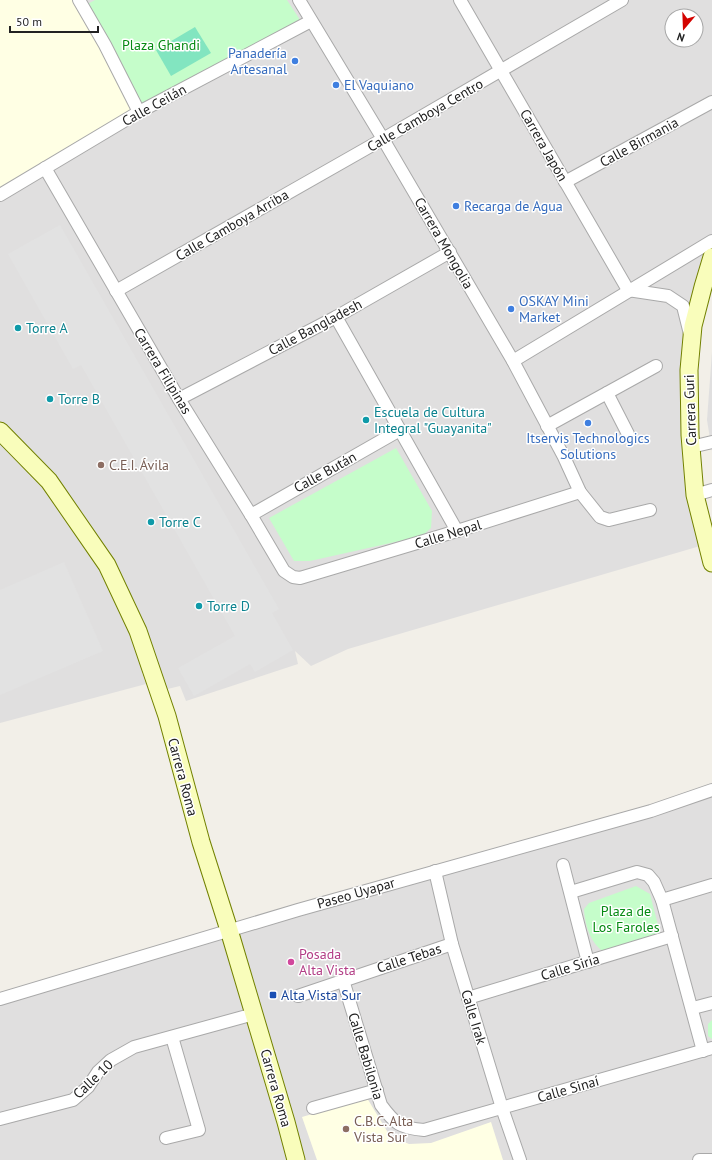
<svg xmlns="http://www.w3.org/2000/svg" width="712" height="1160" font-family="'PT Sans',sans-serif">
<style>
.residential{fill:#e0dfdf;fill-rule:evenodd}
.education{fill:#ffffe4}
.park{fill:#c5fdca}
.pitch{fill:#82e5c0}
.parking{fill:#e2e2e2}
.lines{fill:none;stroke-linecap:round;stroke-linejoin:round}
.street-casing{stroke:#a9a9a9;stroke-width:14}
.secondary-casing{stroke:#728100;stroke-width:19}
.street{stroke:#fff;stroke-width:12}
.secondary{stroke:#f9fdbb;stroke-width:17}
.shop-dot{fill:#3f7fe0;stroke:#fff;stroke-width:1.5}
.culture-dot{fill:#0f9aa8;stroke:#fff;stroke-width:1.5}
.education-dot{fill:#8d6e63;stroke:#fff;stroke-width:1.5}
.hotel-dot{fill:#d1479c;stroke:#fff;stroke-width:1.5}
.transit-dot{fill:#1a4fb4;stroke:#fff;stroke-width:1.5}
.labels{text-anchor:middle;stroke-width:3;stroke-linejoin:round;paint-order:stroke}
.park-label{font-size:14px;fill:#058a12;stroke:#fff}
.shop-label{font-size:14px;fill:#366cbe;stroke:#fff;text-anchor:start}
.street-label{font-size:14px;fill:#222;stroke:#fff}
.culture-label{font-size:14px;fill:#0d838f;stroke:#fff;text-anchor:start}
.education-label{font-size:14px;fill:#785e54;stroke:#fff;text-anchor:start}
.hotel-label{font-size:14px;fill:#b23c85;stroke:#fff;text-anchor:start}
.transit-label{font-size:14px;fill:#164399;stroke:#fff;text-anchor:start}
</style>
<rect width="100%" height="100%" fill="#f2efe8"/>
<g class="residential">
<path d="M0 0H712V257L689 370 707 544 348 649 311 666 295 651 298 664 186 701 180 686 159 691 152 671 142 673 146 684 0 723ZM672 16H696V40H672Z"/>
<path d="M712 352V451L707 420Z"/>
<path d="M712 790V1160H0V999Z"/>
</g>
<g class="education">
<path d="M0 0H78L136 111 0 192Z"/>
<path d="M367 1098 390 1136 409 1144 431 1143 491 1122 503 1160H317L302 1117Z"/>
</g>
<g class="park">
<path d="M95 0H287L302 23 142 106 86 5Z"/>
<path d="M396 448 432 511 431 528 422 536 310 561H294L269 518Z"/>
<path d="M636 886 650 894 660 933 657 940 607 954C591 945 585 927 584 909L589 903Z"/>
<path d="M712 1020V1039L708 1036V1024Z"/>
</g>
<path class="pitch" d="M195 27 211 53 171 76 156 50Z"/>
<g class="parking">
<path d="M60 225 279 609 272 613 293 650 255 672 250 664 194 696 178 668 235 636 81 365 73 369 8 254Z"/>
<path d="M64 562 103 651 0 695V590Z"/>
</g>
<g class="lines">
<defs>
<g id="street">
<path d="M79 0 105 45 139 112"/>
<path d="M299 0 383 139 513 361 564 457 580 492 600 517 609 520 650 510"/>
<path d="M460 0 628 290"/>
<path d="M45 168 179 399 251 515 284 571 293 577 300 578 457 531 580 492"/>
<path d="M565 182 712 102"/>
<path d="M0 195 139 112 311 21"/>
<path d="M628 290 668 296 683 306 690 334"/>
<path d="M116 291 383 139 622 0"/>
<path d="M336 317 457 531"/>
<path d="M513 361 712 241"/>
<path d="M607 393 628 434"/>
<path d="M179 399 336 317 450 252"/>
<path d="M547 426 656 366"/>
<path d="M691 447 712 442"/>
<path d="M695 495 712 490"/>
<path d="M251 515 400 430"/>
<path d="M563 865 588 962"/>
<path d="M435 871 452 944 502 1108 520 1160"/>
<path d="M571 892 637 872 648 875 654 882 662 900 703 1051"/>
<path d="M662 900 712 885"/>
<path d="M343 980 381 1105C395 1124 400 1128 424 1130L712 1048"/>
<path d="M298 996 452 944"/>
<path d="M468 998 672 936"/>
<path d="M0 999 298 910 651 811 712 790"/>
<path d="M693 1008 712 1003"/>
<path d="M313 1108 377 1090"/>
<path d="M0 1119 73 1100 88 1087 98 1072 111 1060 134 1047 254 1014"/>
<path d="M166 1138 199 1130 172 1037"/>
<path d="M699 1160H712"/>
</g>
<g id="secondary">
<path d="M712 257 703 287 693 326 689 370 690 435 695 495 712 563"/>
<path d="M0 431 49 481 107 565 138 631 167 716 201 842 229 930 286 1122 296 1160"/>
</g>
</defs>
<use href="#street" class="street-casing"/>
<use href="#secondary" class="secondary-casing"/>
<use href="#street" class="street"/>
<use href="#secondary" class="secondary"/>
</g>
<g class="shop-dot">
<circle cx="295" cy="61" r="4"/>
<circle cx="336" cy="85" r="4"/>
<circle cx="456" cy="206" r="4"/>
<circle cx="511" cy="309" r="4"/>
<circle cx="588" cy="423" r="4"/>
</g>
<g class="culture-dot">
<circle cx="18" cy="328" r="4"/>
<circle cx="50" cy="399" r="4"/>
<circle cx="366" cy="420" r="4"/>
<circle cx="151" cy="522" r="4"/>
<circle cx="199" cy="606" r="4"/>
</g>
<g class="education-dot">
<circle cx="101" cy="465" r="4"/>
<circle cx="346" cy="1129" r="4"/>
</g>
<circle class="hotel-dot" cx="291" cy="962" r="4"/>
<rect class="transit-dot" x="269" y="991" width="8" height="8" rx="2"/>
<g class="labels">
<g class="park-label">
<text x="161" y="50">Plaza Ghandi</text>
<text x="626" y="916">Plaza de<tspan x="626" dy="16">Los Faroles</tspan></text>
</g>
<g class="shop-label">
<text x="287" y="58" text-anchor="end">Panadería<tspan x="287" dy="16">Artesanal</tspan></text>
<text x="344" y="90">El Vaquiano</text>
<text x="464" y="211">Recarga de Agua</text>
<text x="519" y="306">OSKAY Mini<tspan x="519" dy="16">Market</tspan></text>
<text x="588" y="443" text-anchor="middle">Itservis Technologics<tspan x="588" dy="16">Solutions</tspan></text>
</g>
<g class="street-label">
<text transform="translate(154 105) rotate(-29)" y="5">Calle Ceilán</text>
<text transform="translate(425 115) rotate(-30)" y="5">Calle Camboya Centro</text>
<text transform="translate(639 142) rotate(-29)" y="5">Calle Birmania</text>
<text transform="translate(544 145) rotate(60)" y="5">Carrera Japón</text>
<text transform="translate(232 225) rotate(-30)" y="5">Calle Camboya Arriba</text>
<text transform="translate(444 243) rotate(60)" y="5">Carrera Mongolia</text>
<text transform="translate(315 327) rotate(-28)" y="5">Calle Bangladesh</text>
<text transform="translate(163 371) rotate(59)" y="5">Carrera Filipinas</text>
<text transform="translate(690 410) rotate(-92)" y="5">Carrera Guri</text>
<text transform="translate(325 472) rotate(-29)" y="5">Calle Bután</text>
<text transform="translate(448 534) rotate(-17)" y="5">Calle Nepal</text>
<text transform="translate(183 777) rotate(75)" y="5">Carrera Roma</text>
<text transform="translate(356 893) rotate(-16)" y="5">Paseo Uyapar</text>
<text transform="translate(409 958) rotate(-18)" y="5">Calle Tebas</text>
<text transform="translate(570 967) rotate(-17)" y="5">Calle Siria</text>
<text transform="translate(474 1017) rotate(73)" y="5">Calle Irak</text>
<text transform="translate(366 1056) rotate(73)" y="5">Calle Babilonia</text>
<text transform="translate(93 1079) rotate(-44)" y="5">Calle 10</text>
<text transform="translate(276 1088) rotate(74)" y="5">Carrera Roma</text>
<text transform="translate(568 1089) rotate(-16)" y="5">Calle Sinaí</text>
</g>
<g class="culture-label">
<text x="26" y="333">Torre A</text>
<text x="58" y="404">Torre B</text>
<text x="374" y="417">Escuela de Cultura<tspan x="374" dy="16">Integral "Guayanita"</tspan></text>
<text x="159" y="527">Torre C</text>
<text x="207" y="611">Torre D</text>
</g>
<g class="education-label">
<text x="109" y="470">C.E.I. Ávila</text>
<text x="354" y="1126">C.B.C. Alta<tspan x="354" dy="16">Vista Sur</tspan></text>
</g>
<g class="hotel-label">
<text x="299" y="959">Posada<tspan x="299" dy="16">Alta Vista</tspan></text>
</g>
<g class="transit-label">
<text x="281" y="1000">Alta Vista Sur</text>
</g>
</g>
<g transform="translate(684 28) rotate(199)"><circle r="19" fill="#ffffff" stroke="#a7a7a7"/>
<path d="M0-3L7 15L0 10L-7 15Z" fill="#d30300"/>
<text y="-6" font-size="11" font-weight="bold" text-anchor="middle" fill="#222222">N</text>
</g>
<path d="M10 26v6h88v-6" fill="none" stroke="#222222" stroke-width="2"/>
<text x="16" y="26" font-size="12" fill="#222222" stroke="#ffffff" stroke-width="3" paint-order="stroke">50 m</text>
</svg>
